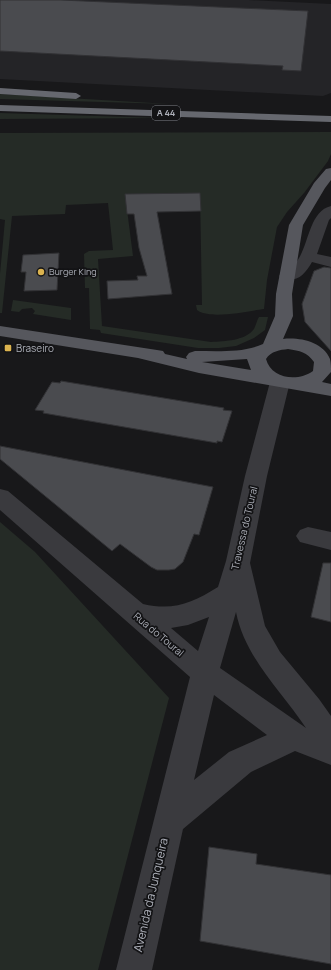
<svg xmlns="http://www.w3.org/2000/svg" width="331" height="970" font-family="Manrope,sans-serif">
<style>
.built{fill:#242427}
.green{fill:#252b26}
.building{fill:#4a4b4f;stroke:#323235}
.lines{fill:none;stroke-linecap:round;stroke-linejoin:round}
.minor{fill:#3a3a3e;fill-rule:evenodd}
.major{fill:#56575d;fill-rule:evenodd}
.highway{fill:#66686f;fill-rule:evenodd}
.poi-dot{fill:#dbb34f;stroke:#131315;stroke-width:1.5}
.labels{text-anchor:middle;stroke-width:3.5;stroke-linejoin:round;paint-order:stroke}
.shield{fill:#131315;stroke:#7e8087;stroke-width:1}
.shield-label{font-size:9px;font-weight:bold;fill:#acafb8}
.far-poi-label{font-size:9px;fill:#acafb8;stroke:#131315;text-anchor:start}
.poi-label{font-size:10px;fill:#acafb8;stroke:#131315;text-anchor:start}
.street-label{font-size:10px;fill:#acafb8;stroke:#131315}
.near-street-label{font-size:12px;fill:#acafb8;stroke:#131315}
</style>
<rect width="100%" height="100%" fill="#18181a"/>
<path class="built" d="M0 0H248L331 4V93L323 96 0 79Z"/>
<g class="green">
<path d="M0 94 170 104 0 99Z"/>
<path d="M0 113 163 118 0 119Z"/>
<path d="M331 132V154L328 161 304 193 287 212 277 227 267 280 264 309C248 311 210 320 197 310L196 305H202L200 193 125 194 133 256 98 259 102 326 211 342C225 341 245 341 254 329 256 325 257 320 259 317H268L265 330 254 338 236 346 219 348H198L101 333 100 330 90 329 89 288H85L84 254 89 251 113 250 108 203 66 205 65 214 12 216 2 313H0V274L5 220 0 219V133Z"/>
<path d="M13 300 71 308V320L33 314 35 311 32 308 22 309 19 312 11 311Z"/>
<path d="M0 522 35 552 169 698 98 970H0Z"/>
</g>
<g class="building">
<path d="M0 0H61L308 11 301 71 282 70 283 66 0 51Z"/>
<path d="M200 193 201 211 157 212 172 294 108 299 107 281 138 280 137 276H147L139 248 134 214H127L125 194Z"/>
<path d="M59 253 57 290 24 291 26 272H21L23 255Z"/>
<path d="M324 267 331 268V351L305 322 302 304 314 271Z"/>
<path d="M61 381 224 408 223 410 232 411 222 442 217 441V443L43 413 44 411 35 410 52 382 60 383Z"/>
<path d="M0 446 213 487 199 535 194 534 183 562 175 569 169 570H157L151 567 120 544 112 551 0 459Z"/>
<path d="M323 563H331V622L311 617Z"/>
<path d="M209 847 257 854 256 864 331 875V964L200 941Z"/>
</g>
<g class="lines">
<g class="minor">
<path d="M331 206V218L329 220 317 254 331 257V267L312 262C305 274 298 283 281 279L279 276C283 271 288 272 292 268 295 266 297 261 299 258 309 242 310 211 331 206Z"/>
<path d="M280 376 287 378 290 382 267 476 250 563 265 626 280 652 319 699 331 716V765L295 751 251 772 183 829 152 970H116L190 677 0 510V489L8 491 143 604C174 611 192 603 218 587L226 561 245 476 270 382 273 378ZM236 612C245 658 281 690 306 728L220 668ZM209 617 198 651 171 628 188 625ZM214 695 267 735 229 752 194 780Z"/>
<path d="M308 527 331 532V550L300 542 296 536 300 530Z"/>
</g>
<path class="major" d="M331 168V180L325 188 303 225 292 294 293 316 283 339C300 337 323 342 330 359 331 363 331 368 331 372L322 382 331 384V396L199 373 138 358 0 336V326L157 350 163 351 165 354 187 359 186 357 189 353 195 351C217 351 243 353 263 344L275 316 276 294 289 225 314 183 326 169ZM288 349C300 351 307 352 314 362L313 371C298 382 271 379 266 359 271 351 280 350 288 349ZM247 359 251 370 202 362Z"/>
<g class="highway">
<path d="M0 88 76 93 81 96 76 99 0 94Z"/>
<path d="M0 105 331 116V122L0 111Z"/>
</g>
</g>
<g class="poi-dot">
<circle cx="41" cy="272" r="4"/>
<rect x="4" y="344" width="8" height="8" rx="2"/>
</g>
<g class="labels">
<rect class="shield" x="152" y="106" width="28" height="14" rx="3"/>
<g class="shield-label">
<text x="166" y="116">A 44</text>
</g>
<g class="far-poi-label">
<text x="49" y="275">Burger King</text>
</g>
<g class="poi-label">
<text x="16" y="352">Braseiro</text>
</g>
<g class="street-label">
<text transform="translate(244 528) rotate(-77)" y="4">Travessa do Toural</text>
<text transform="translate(159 634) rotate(40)" y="4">Rua do Toural</text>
</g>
<g class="near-street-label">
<text transform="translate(151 895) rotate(-77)" y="4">Avenida da Junqueira</text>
</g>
</g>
</svg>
